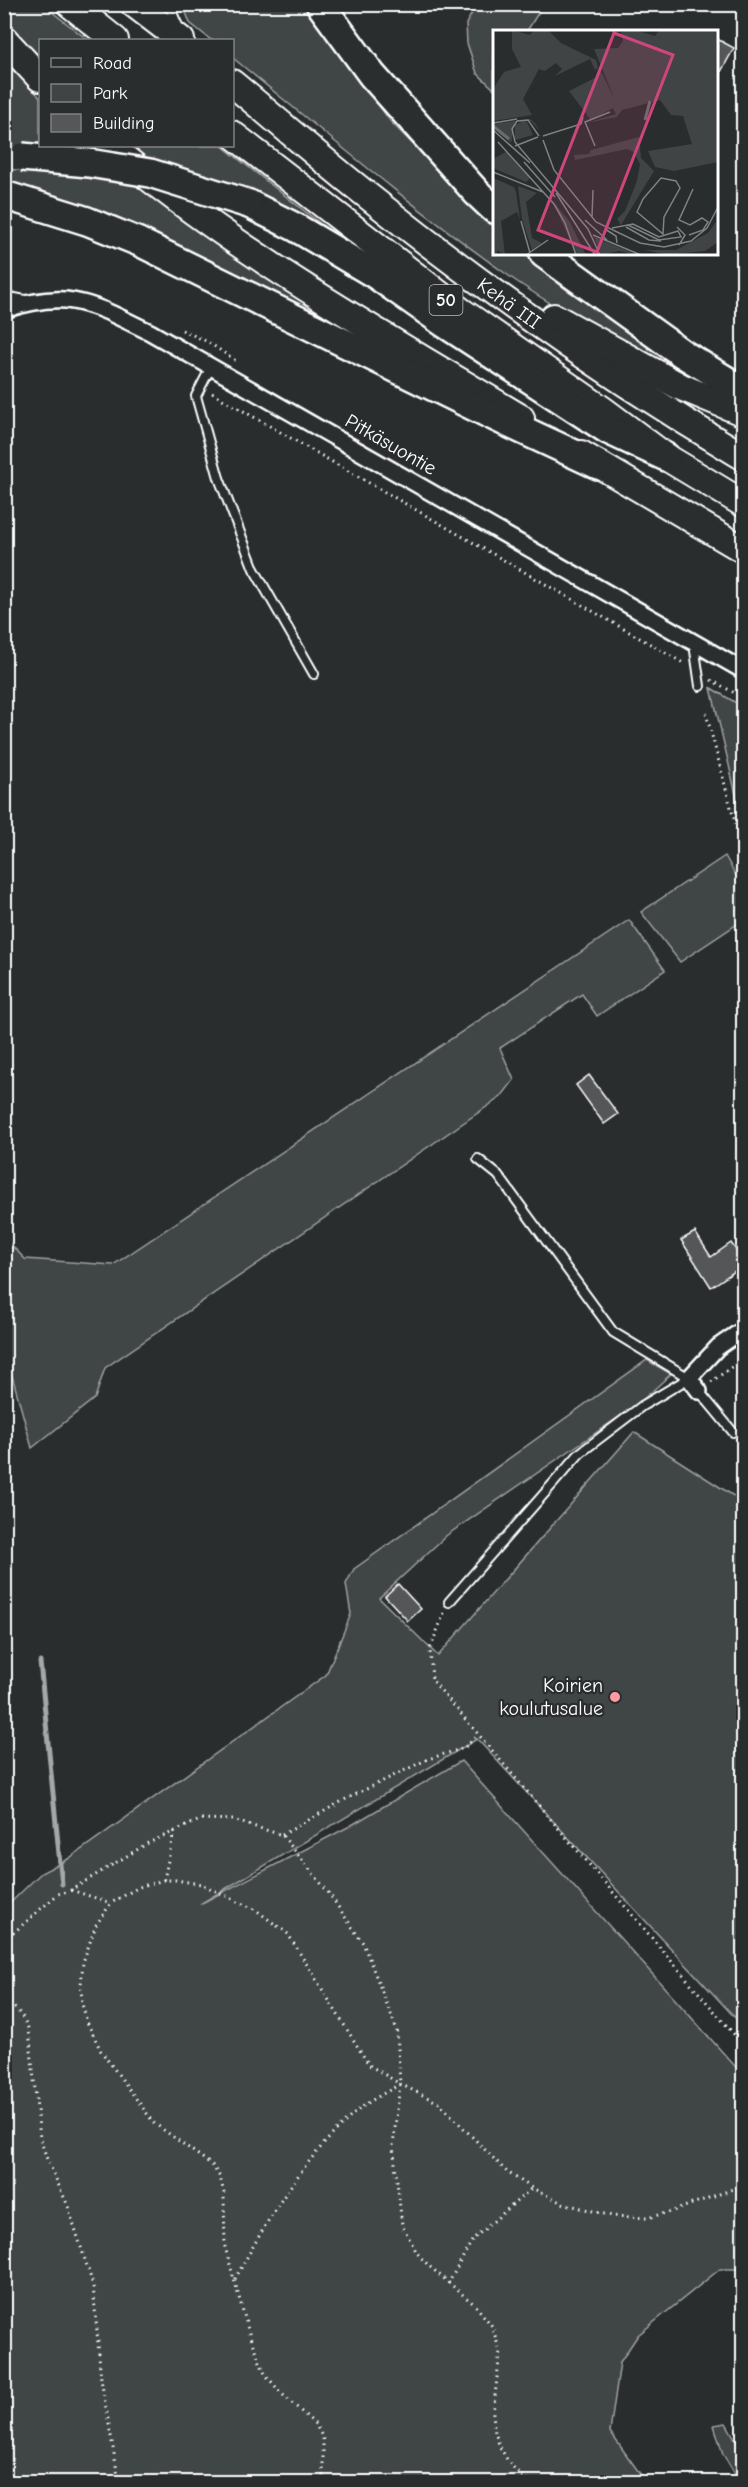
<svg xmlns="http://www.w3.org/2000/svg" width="748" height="2487" font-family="'Comic Neue',sans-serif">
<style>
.green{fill:#414445;stroke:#a0a2a2;stroke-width:1.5}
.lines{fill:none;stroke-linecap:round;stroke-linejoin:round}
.stream{stroke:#a6a7a7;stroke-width:5}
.building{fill:#555758;stroke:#fff;stroke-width:1.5}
.service-casing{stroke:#fff;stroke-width:12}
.minor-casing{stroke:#fff;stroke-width:20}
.trunk-casing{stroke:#fff;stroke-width:30}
.motorway-casing{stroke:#fff;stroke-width:32}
.path{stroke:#fff;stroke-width:3;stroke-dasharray:1.5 4.5;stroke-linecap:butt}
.service{stroke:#2a2d2e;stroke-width:8}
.minor{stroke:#2a2d2e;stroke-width:15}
.trunk{stroke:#2a2d2e;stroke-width:26}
.motorway{stroke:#2a2d2e;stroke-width:27}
.motorway-bridge-casing{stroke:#fff;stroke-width:32;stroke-linecap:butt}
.motorway-bridge{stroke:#2a2d2e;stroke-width:27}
.poi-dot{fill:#ff9aa2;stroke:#2a2d2e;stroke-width:2}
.labels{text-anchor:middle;stroke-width:4.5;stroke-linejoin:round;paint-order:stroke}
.shield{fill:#2a2d2e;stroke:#bfc0c0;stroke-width:1.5}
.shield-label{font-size:18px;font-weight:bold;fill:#fff}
.street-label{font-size:20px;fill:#fff;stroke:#2a2d2e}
.poi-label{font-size:20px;fill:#fff;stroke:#2a2d2e;text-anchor:end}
.inset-river{fill:none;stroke:#6a6c6d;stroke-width:3}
.inset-road{fill:none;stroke:#7f8182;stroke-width:1.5}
.view{fill:#ce467c;fill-opacity:0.15;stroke:#ce467c;stroke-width:3}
.inset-edge{fill:none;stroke:#fff;stroke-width:3}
</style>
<rect width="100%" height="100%" fill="#2a2d2e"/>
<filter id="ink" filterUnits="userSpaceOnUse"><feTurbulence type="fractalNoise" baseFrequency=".0167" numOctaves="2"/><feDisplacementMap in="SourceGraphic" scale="12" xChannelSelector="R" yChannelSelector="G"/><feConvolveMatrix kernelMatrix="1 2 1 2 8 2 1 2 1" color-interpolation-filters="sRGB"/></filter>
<g filter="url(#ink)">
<g class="green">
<path d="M477 4 543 5 527 31 494 32V89L477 73 467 43 466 24Z"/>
<path d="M4 5H43L88 40H40V61L5 23Z"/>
<path d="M183 5H308L390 121 494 227V254H524L564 288 716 391C647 358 579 324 516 281 418 212 326 134 233 58L232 40H211L190 23Z"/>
<path d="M4 61 40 97V146H92L103 155 39 148 5 147Z"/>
<path d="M125 146H222L368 261 152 166Z"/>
<path d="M5 169 82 175 139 186 157 201 322 312 316 322 5 189Z"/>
<path d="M711 688 743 707V825Z"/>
<path d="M725 856 743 888V920L680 962 641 912Z"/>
<path d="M629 920 665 970 597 1016 582 994 500 1048 514 1080 501 1097 105 1368 95 1398 32 1448 5 1350V1239L25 1259 113 1265Z"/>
<path d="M647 1360 671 1374 639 1403 447 1535 379 1598 438 1656 634 1432 743 1502 744 1930 740 1934 744 1938 743 2026 477 1739 200 1904 350 1826 461 1761 743 2075V2269H720L638 2335 620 2362 610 2432 646 2482H5V1908L41 1873 68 1859 326 1675 351 1614 346 1584 354 1569Z"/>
<path d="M726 2423 743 2453V2482H740L723 2454 714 2425Z"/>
</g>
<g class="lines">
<path class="stream" d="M40 1662 62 1884"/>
</g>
<g class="building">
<path d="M717 39 734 48 717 79Z"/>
<path d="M589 1075 618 1114 604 1124 576 1085Z"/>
<path d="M695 1232 711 1257 731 1243 744 1261V1265L711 1287 681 1240Z"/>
<path d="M398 1584 421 1609 408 1621 385 1596Z"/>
</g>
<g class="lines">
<defs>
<g id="service">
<path d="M168 4 179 28"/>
<path d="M4 296 25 300"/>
<path d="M211 367 196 396 219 478 254 569 314 674"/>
<path d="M694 644 700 686"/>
<path d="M699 1391 733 1432"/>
<path d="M449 1602 580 1453 642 1406 689 1378 613 1332 498 1175 478 1159"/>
</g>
<g id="minor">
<path d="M4 310C70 288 91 304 150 332L744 671"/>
<path d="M699 1391 689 1378 718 1347 744 1329"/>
</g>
<g id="trunk">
<path d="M70 4 115 40"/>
<path d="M134 4 181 40"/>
<path d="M4 39 40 78"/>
<path id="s1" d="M232 83C278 121 322 160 368 196 487 291 612 379 744 457"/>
<path d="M232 134 461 311 603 410 666 457 744 504"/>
<path d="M110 146C235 252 381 334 521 418"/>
<path d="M554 317 681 387 744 413"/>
<path d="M581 454 744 550"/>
</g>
<g id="motorway">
<path d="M320 4 372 75 477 193 494 209"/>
<path d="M4 195 87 221 139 242 497 418 598 465"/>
<path d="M249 204 295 227 376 275 444 323 608 430 666 457"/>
<path d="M544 254 683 354 744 391"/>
</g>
</defs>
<use href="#service" class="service-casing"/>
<use href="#minor" class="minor-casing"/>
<use href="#trunk" class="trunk-casing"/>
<use href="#motorway" class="motorway-casing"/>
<g class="path">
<path d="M182 330 208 342 236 361"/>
<path d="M212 393 685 664"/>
<path d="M711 680 744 698"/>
<path d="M706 713 744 857"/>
<path d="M711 1382 744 1358"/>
<path d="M444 1613 430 1649 432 1680 744 2046"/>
<path d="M282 1835 346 1799 428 1759 464 1748 477 1736"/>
<path d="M164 1880 174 1831"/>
<path d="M71 1890 111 1903"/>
<path d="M4 1941 58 1894 71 1890 148 1843 202 1819 233 1820 282 1835 328 1892 363 1943 397 2030 400 2084 393 2146 402 2225 417 2253 429 2266 475 2305 492 2326 500 2352 493 2413 495 2433 500 2447 509 2463 528 2482"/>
<path d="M4 2001C18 2009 24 2016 29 2031L40 2138 47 2159 68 2206 93 2285 101 2379 119 2482"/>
<path d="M235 2279C269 2217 305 2154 361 2108 372 2099 387 2092 400 2084"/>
<path d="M448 2284 473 2239 532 2188"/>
<path d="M323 2482V2438L316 2425 281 2393 265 2374 251 2340 225 2247 224 2193 220 2177 212 2165 154 2123 101 2051 87 2022 82 2004 81 1985 83 1962 96 1925 111 1903 139 1887 164 1880H176L201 1884 256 1910 288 1934 369 2065 400 2084 439 2103 507 2172 532 2188 562 2203 612 2216 647 2218 673 2211 744 2185"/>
</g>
<use href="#service" class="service"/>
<use href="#minor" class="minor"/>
<use href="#trunk" class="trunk"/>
<use href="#motorway" class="motorway"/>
<defs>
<path id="motorway-bridge" d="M22 157 89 163 150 173 249 204"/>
</defs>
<use href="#motorway-bridge" class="motorway-bridge-casing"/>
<use href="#motorway-bridge" class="motorway-bridge"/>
</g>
</g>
<circle class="poi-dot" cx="615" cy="1697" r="6"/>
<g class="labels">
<rect class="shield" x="429.5" y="285" width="33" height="30" rx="4.5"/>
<g class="shield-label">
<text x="446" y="306">50</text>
</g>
<g class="street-label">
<text dy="7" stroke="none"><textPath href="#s1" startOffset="354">Kehä III</textPath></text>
<text transform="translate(391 444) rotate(30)" y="7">Pitkäsuontie</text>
</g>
<g class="poi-label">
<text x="603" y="1692">Koirien<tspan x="603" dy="23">koulutusalue</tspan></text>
</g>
</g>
<g transform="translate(493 30)">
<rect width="225" height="225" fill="#2a2d2e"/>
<path d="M19 0 37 5 41 0H55L68 13 103 30 105 38 102 40 97 29 62 46 69 39 63 33 52 41 46 39 30 69 39 85 0 91V59L11 42 28 37 19 19ZM142 0 162 6 166 0H225V132L181 141 162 137 155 121 199 114 190 86 178 85 167 70 129 80 124 87 93 93 123 84 120 78 98 90 76 61 104 47 106 37 122 70 101 19 125 18 130 11 128 2ZM37 89 42 93 46 100 38 91 22 92 18 113 0 98V94ZM33 90 40 105 22 110V95ZM146 107 148 128 161 141 128 195 124 189 132 181 144 151 147 134 141 122 134 119 82 130 81 125 96 124 98 120ZM13 122 37 148 33 152 0 138V129ZM0 148 21 157 23 162 27 190 24 182 8 191 12 225 4 220V225H0ZM25 156 44 163 33 172 39 208 49 213 39 220 29 189ZM59 170 77 192 93 225H84ZM225 189V212L212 221 174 225 152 220H183L215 203ZM101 207 145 225 126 221 108 225Z" fill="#414445"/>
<path class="inset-river" d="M152 90 157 71M0 96 16 109"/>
<path class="inset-road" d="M0 93 24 89M0 100 37 133M46 106 35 90 24 91 19 99 22 112 95 199 107 225M50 106 88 94 90 87M50 110 61 140 103 192 147 213 171 217 198 211 214 198 225 177M5 112 61 174 72 193 83 225M22 116 45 107M102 116 92 92 117 82M31 132 62 167M0 142 50 162M168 148 183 151 187 158 171 187 170 204 144 182 150 169ZM63 163 102 225M99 187 100 160M92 190 114 210M28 191 37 223M133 197 156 210 168 211M184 197 192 205 186 215M119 198 140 194 166 207 185 201 188 207 166 210 135 195M112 199 123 206 124 213M100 205 148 225M196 205 210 200 215 192 209 188 197 195 186 190 200 159M33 225 55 210"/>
<path class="view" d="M121 3 180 25 104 222 45 200Z"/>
<rect width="225" height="225" class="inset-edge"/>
</g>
<rect width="748" height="2487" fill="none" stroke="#2a2d2e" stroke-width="24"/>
<rect x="12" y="12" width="724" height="2463" fill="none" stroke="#fff" stroke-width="2" filter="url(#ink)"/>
<rect x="39" y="39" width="195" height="108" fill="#2a2d2e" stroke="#7f8182" stroke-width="1.5"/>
<rect x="51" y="58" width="30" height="9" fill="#2a2d2e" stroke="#7f8182" stroke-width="1.5"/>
<text x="93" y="69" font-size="18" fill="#ffffff">Road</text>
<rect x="51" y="84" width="30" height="18" fill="#414445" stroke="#7f8182" stroke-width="1.5"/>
<text x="93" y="99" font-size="18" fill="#ffffff">Park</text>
<rect x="51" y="114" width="30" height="18" fill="#555758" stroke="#7f8182" stroke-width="1.5"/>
<text x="93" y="129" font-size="18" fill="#ffffff">Building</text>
</svg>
